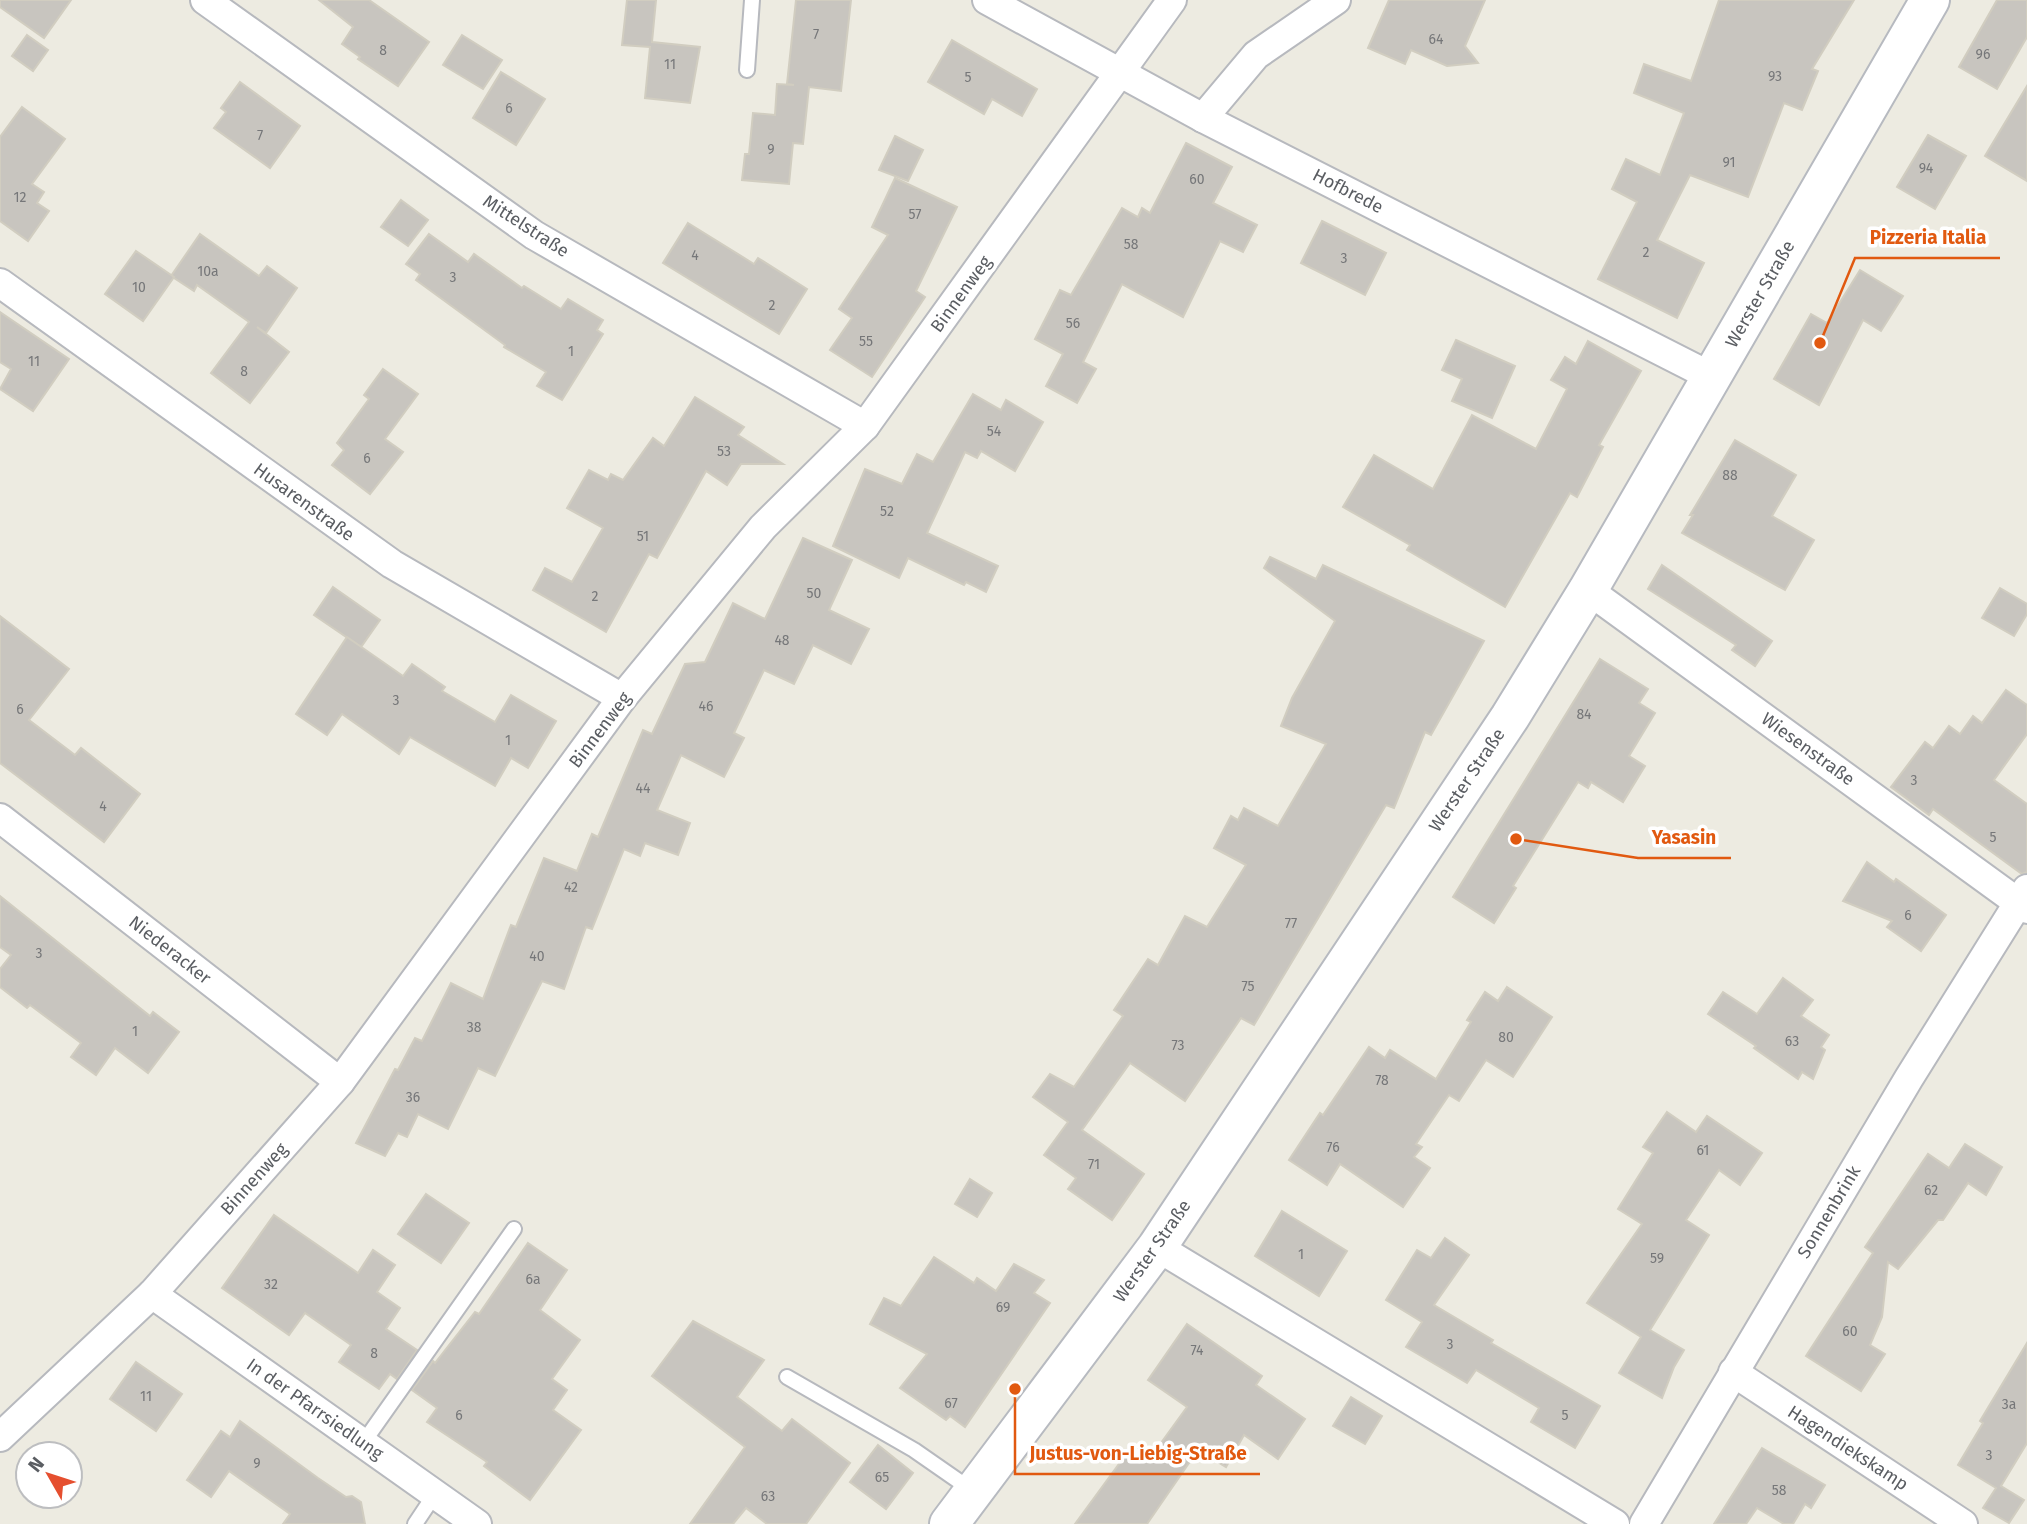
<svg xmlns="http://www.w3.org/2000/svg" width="2027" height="1524" font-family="'Fira Sans',sans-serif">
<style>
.building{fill:#c8c5bf;stroke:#d1cdc0;stroke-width:2}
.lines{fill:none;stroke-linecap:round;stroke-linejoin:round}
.lane-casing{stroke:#b7b9be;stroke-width:18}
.street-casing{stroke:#b7b9be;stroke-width:32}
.secondary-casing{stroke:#b7bac0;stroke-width:42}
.lane{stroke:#fff;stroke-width:14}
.street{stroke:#fff;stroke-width:28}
.secondary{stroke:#fff;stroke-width:38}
.labels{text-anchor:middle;stroke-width:7;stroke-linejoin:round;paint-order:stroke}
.number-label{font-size:14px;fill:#767779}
.street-label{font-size:18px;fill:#5a5d62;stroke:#fff}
.leader{fill:none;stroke:#e15910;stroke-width:2.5}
.callout-dot{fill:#e15910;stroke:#fff;stroke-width:2.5}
.callout-label{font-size:19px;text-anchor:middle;font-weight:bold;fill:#e15910;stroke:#fff;stroke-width:7;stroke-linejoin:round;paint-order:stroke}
</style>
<rect width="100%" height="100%" fill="#edebe1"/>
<g class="building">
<path d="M0 0H71L44 38 0 7Z"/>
<path d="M319 0H369L429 42 398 86 358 59 360 57 342 44 353 27Z"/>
<path d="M627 0H656L652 42 700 47 690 103 645 98 650 47 622 45Z"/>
<path d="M796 0H851L841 91 809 87 803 144 793 143 789 184 742 180 745 154H749L753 113 775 115 777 84 794 85 787 84Z"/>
<path d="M1389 0H1485L1465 46 1478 63 1447 66 1411 50 1405 64 1368 48Z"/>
<path d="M1719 0H1854L1812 69 1818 71 1802 110 1784 103 1748 197 1690 175 1657 240 1704 263 1677 318 1598 279 1637 202 1612 189 1626 159 1660 175 1684 113 1634 93 1644 64 1691 81Z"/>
<path d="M1997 0H2027V37L1997 89 1959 67Z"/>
<path d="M27 35 48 50 33 71 12 56Z"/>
<path d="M462 35 502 60 483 89 443 65Z"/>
<path d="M952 40 1037 89 1022 116 992 99 984 114 928 82Z"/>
<path d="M501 72 545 99 516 145 473 118Z"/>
<path d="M240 82 300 126 270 168 214 128 226 112 221 108Z"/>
<path d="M2027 86V181L1985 156Z"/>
<path d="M22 107 65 139 32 184 44 192 37 203 49 211 28 241 0 221V137Z"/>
<path d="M1928 135 1966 156 1935 209 1897 187Z"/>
<path d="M895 136 923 150 908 181 879 170Z"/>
<path d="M1186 143 1232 167 1213 203 1257 225 1243 252 1220 241 1183 317 1122 284 1083 362 1096 369 1077 403 1046 386 1063 354 1035 339 1060 290 1071 295 1122 208 1138 217 1142 208 1150 213Z"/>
<path d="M895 178 957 207 916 291 925 297 872 377 830 350 852 318 839 309 888 235 872 227Z"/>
<path d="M401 200 428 220 408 246 381 227Z"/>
<path d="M1322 221 1386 253 1365 295 1301 263Z"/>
<path d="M688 223 754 264 758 258 807 289 779 334 663 263Z"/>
<path d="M200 234 259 276 267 266 297 288 266 333 257 327 289 352 250 403 211 373 249 322 197 285 194 291 171 276Z"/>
<path d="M429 234 468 262 474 254 522 288 524 286 561 309 568 299 603 320 597 330 603 334 562 400 537 386 546 372 504 347 505 345 416 280 420 274 406 264Z"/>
<path d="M136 251 174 277 143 321 105 294Z"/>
<path d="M1860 270 1903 296 1881 331 1863 320 1819 405 1774 379 1811 314 1827 323Z"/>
<path d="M0 312 69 359 33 411 0 389 11 369 0 362Z"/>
<path d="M1456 340 1515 366 1492 418 1452 401 1462 379 1442 370Z"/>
<path d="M1588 341 1641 371 1599 445 1603 447 1577 497 1570 493 1505 607 1407 550 1410 545 1343 507 1374 455 1433 489 1472 415 1536 449 1567 389 1551 380 1565 357 1576 364Z"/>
<path d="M383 369 418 394 385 439 403 452 370 494 332 465 344 450 337 443 369 399 364 395Z"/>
<path d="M973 394 1001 410 1006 400 1043 422 1015 471 981 451 977 458 965 452 927 533 998 566 986 592 966 582 964 585 908 558 899 578 833 546 865 469 902 484 917 454 933 462Z"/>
<path d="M695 397 744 427 738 435 783 464H741L727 485 706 471 657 558 649 554 606 632 533 590 545 568 572 582 603 528 567 508 589 470 608 480 611 474 623 480 653 438 664 446Z"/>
<path d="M1735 440 1796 475 1772 516 1814 540 1785 590 1682 533 1693 515H1690Z"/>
<path d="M803 538 852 560 829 610 869 629 851 664 813 645 794 684 764 670 734 733 744 738 724 777 681 755 657 810 690 823 678 855 645 843 640 856 624 849 592 929 586 927 564 989 542 981 495 1076 478 1068 448 1129 418 1114 407 1137 398 1133 385 1156 356 1143 395 1069 398 1070 415 1038 422 1041 451 983 483 999 511 925 516 927 544 858 577 871 592 834 598 837 643 730 652 734 685 664 705 662 733 603 765 619Z"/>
<path d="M1270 557 1316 579 1323 565 1484 641 1431 735 1425 732 1394 808 1386 805 1254 1025 1241 1018 1185 1101 1130 1063 1082 1130 1144 1174 1112 1220 1068 1189 1076 1178 1044 1155 1068 1122 1033 1097 1050 1074 1074 1087 1123 1016 1114 1010 1148 959 1158 965 1185 916 1207 927 1246 865 1214 848 1231 816 1238 820 1244 808 1278 826 1326 744 1281 726 1292 698 1335 621 1264 568Z"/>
<path d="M1662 565 1772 641 1755 666 1732 650 1736 645 1648 589Z"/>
<path d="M333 587 380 620 361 647 314 615Z"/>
<path d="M2000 588 2027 604V614L2014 636 1982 618Z"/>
<path d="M0 616 69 669 29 720 75 755 81 748 140 794 104 842 0 763Z"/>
<path d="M347 637 403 676 412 664 445 687 442 691 495 722 511 695 556 721 528 768 511 758 495 786 410 737 399 754 342 714 327 735 296 714Z"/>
<path d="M1600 659 1648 689 1639 703 1655 713 1629 756 1645 766 1623 802 1591 782 1588 788 1578 782 1513 886 1516 888 1494 923 1453 897Z"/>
<path d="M2006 690 2027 705V734L1994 780 2027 804V872L2022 874 1933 809 1929 815 1891 787 1925 742 1933 748 1949 726 1960 734 1973 716 1982 723Z"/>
<path d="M1867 862 1894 882 1896 879 1946 915 1921 951 1887 927 1892 921 1843 901Z"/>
<path d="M0 896 150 1016 153 1012 179 1032 148 1073 115 1048 96 1075 71 1057 81 1043 30 1005 27 1008 0 987V969L11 955 0 947Z"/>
<path d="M1783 978 1813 1000 1801 1016 1829 1035 1821 1047 1825 1050 1813 1079 1802 1072 1798 1079 1754 1048 1756 1046 1708 1014 1723 992 1757 1014Z"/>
<path d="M1507 987 1552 1017 1513 1077 1486 1060 1459 1101 1449 1095 1416 1144 1422 1147 1414 1157 1430 1168 1403 1207 1340 1164 1327 1185 1289 1160 1320 1113 1323 1115 1369 1047 1385 1058 1390 1050 1436 1079 1471 1022 1467 1020 1485 992 1498 1001Z"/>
<path d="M1667 1112 1696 1132 1707 1116 1762 1153 1740 1185 1719 1170 1686 1220 1709 1235 1650 1330 1684 1350 1674 1367 1662 1398 1619 1373 1641 1337 1587 1303 1642 1224 1618 1209 1653 1153 1643 1147Z"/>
<path d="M1965 1144 2002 1167 1986 1195 1968 1183 1943 1220H1938L1898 1269 1888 1262 1882 1317 1870 1345 1885 1354 1861 1391 1806 1356 1873 1253 1865 1247 1928 1154 1949 1168Z"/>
<path d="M970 1179 992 1193 977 1217 955 1204Z"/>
<path d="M426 1194 469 1223 441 1263 398 1234Z"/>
<path d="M1282 1211 1347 1251 1319 1296 1255 1256Z"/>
<path d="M274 1215 358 1273 373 1250 395 1265 377 1292 400 1308 386 1329 417 1350 397 1379 390 1374 379 1389 339 1362 351 1345 305 1313 289 1335 222 1288Z"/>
<path d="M1445 1238 1469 1255 1434 1305 1493 1340 1491 1343 1600 1406 1575 1448 1531 1422 1539 1408 1476 1370 1467 1383 1406 1347 1422 1322 1386 1300 1417 1250 1431 1258Z"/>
<path d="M528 1243 567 1270 540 1310 580 1340 552 1379 567 1390 553 1410 581 1430 530 1500 484 1466 487 1462 427 1422 437 1408 412 1390 433 1361 435 1363 475 1312 479 1314Z"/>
<path d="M934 1257 974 1283 977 1278 996 1291 1014 1264 1044 1280 1034 1293 1050 1303 965 1427 950 1416 946 1420 900 1388 927 1354 870 1324 884 1298 901 1306Z"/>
<path d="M693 1321 764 1360 737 1397 782 1431 792 1419 850 1463 806 1524H767L746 1508 733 1524H690L745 1447 652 1376Z"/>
<path d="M1187 1324 1262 1376 1256 1385 1305 1419 1278 1459 1244 1435 1226 1467 1198 1450 1147 1524H1075L1132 1446 1150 1458 1187 1407 1148 1380Z"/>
<path d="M2027 1343V1443L2001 1486 2024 1500 2009 1523 1983 1508 1996 1488 1958 1465 1983 1423 1980 1421Z"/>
<path d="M136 1362 182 1394 156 1431 110 1399Z"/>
<path d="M1351 1397 1382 1416 1365 1444 1333 1426Z"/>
<path d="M240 1421 318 1478 346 1497 352 1496 361 1502 365 1524H283L290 1514 229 1471 211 1497 187 1480 221 1431 230 1437Z"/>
<path d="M878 1445 913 1473 886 1509 850 1482Z"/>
<path d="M1762 1448 1825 1485 1811 1508 1805 1504 1793 1524H1784L1757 1508 1746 1524H1714Z"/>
</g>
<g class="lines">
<defs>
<g id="lane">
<path d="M747 70 752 0"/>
<path d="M787 1377 914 1450 973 1491"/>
<path d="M363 1443 514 1229"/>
<path d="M415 1524 435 1494"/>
</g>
<g id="street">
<path d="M205 0 534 235 865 426"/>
<path d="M987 0 1203 118 1712 377"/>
<path d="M1203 118 1256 55 1336 0"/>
<path d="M0 283 392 564 622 698"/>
<path d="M1588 590 2027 909"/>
<path d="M0 818 340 1082"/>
<path d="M1157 1247 1615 1524"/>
<path d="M152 1294 477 1524"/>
<path d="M1733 1372 1963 1524"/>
<path d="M0 1437 152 1294 340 1082 622 698 763 527 865 426 1172 0"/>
<path d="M1644 1524 1909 1078 2027 889"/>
</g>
<path id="secondary" d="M949 1524 1157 1247 1510 717 1588 590 1930 0"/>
</defs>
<use href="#lane" class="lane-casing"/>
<use href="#street" class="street-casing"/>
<use href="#secondary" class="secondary-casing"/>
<use href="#lane" class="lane"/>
<use href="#street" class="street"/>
<use href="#secondary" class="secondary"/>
</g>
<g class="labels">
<g class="number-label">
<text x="816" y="39">7</text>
<text x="1436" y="44">64</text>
<text x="383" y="55">8</text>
<text x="1983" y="59">96</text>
<text x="670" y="69">11</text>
<text x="1775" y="81">93</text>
<text x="968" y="82">5</text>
<text x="509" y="113">6</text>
<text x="260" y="140">7</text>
<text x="771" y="154">9</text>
<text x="1729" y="167">91</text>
<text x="1926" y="173">94</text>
<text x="1197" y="184">60</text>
<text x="20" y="202">12</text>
<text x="915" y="219">57</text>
<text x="1131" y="249">58</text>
<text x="1646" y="257">2</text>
<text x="695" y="260">4</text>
<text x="1344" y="263">3</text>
<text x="208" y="276">10a</text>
<text x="453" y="282">3</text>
<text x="139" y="292">10</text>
<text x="772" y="310">2</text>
<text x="1073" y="328">56</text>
<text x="866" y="346">55</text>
<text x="571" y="356">1</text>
<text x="34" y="366">11</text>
<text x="244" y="376">8</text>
<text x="994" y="436">54</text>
<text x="724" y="456">53</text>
<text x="367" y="463">6</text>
<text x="1730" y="480">88</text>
<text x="887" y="516">52</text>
<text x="643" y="541">51</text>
<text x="814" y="598">50</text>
<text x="595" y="601">2</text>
<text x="782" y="645">48</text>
<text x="396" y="705">3</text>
<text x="706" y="711">46</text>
<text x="20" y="714">6</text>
<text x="1584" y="719">84</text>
<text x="508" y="745">1</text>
<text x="1914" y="785">3</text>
<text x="643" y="793">44</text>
<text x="103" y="811">4</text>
<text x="1993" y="842">5</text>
<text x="571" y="892">42</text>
<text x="1908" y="920">6</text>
<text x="1291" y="928">77</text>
<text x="39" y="958">3</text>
<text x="537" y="961">40</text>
<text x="1248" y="991">75</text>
<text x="474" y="1032">38</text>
<text x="135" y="1036">1</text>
<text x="1506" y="1042">80</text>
<text x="1792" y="1046">63</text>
<text x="1178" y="1050">73</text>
<text x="1382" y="1085">78</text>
<text x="413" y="1102">36</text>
<text x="1333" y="1152">76</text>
<text x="1703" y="1155">61</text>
<text x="1094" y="1169">71</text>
<text x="1931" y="1195">62</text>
<text x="1301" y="1259">1</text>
<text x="1657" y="1263">59</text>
<text x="533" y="1284">6a</text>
<text x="271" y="1289">32</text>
<text x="1003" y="1312">69</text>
<text x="1850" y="1336">60</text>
<text x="1450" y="1349">3</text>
<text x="1197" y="1355">74</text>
<text x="374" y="1358">8</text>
<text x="146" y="1401">11</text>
<text x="951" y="1408">67</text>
<text x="2009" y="1409">3a</text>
<text x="459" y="1420">6</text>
<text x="1565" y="1420">5</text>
<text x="1989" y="1460">3</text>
<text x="257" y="1468">9</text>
<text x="882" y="1482">65</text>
<text x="1779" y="1495">58</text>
<text x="768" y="1501">63</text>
</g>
<g class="street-label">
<text transform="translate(1348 191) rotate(27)" y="6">Hofbrede</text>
<text transform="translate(526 226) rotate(33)" y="6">Mittelstraße</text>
<text transform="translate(961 294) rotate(-54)" y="6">Binnenweg</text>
<text transform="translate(1760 294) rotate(-60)" y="6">Werster Straße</text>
<text transform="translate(304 502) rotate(36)" y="6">Husarenstraße</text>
<text transform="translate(600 730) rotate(-53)" y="6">Binnenweg</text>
<text transform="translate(1808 749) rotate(36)" y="6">Wiesenstraße</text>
<text transform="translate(1467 780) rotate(-56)" y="6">Werster Straße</text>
<text transform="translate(170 950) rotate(38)" y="6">Niederacker</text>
<text transform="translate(254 1179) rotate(-48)" y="6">Binnenweg</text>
<text transform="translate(1829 1212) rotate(-59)" y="6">Sonnenbrink</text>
<text transform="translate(1152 1251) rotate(-55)" y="6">Werster Straße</text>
<text transform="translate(315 1409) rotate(35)" y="6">In der Pfarrsiedlung</text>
<text transform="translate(1848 1448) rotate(33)" y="6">Hagendiekskamp</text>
</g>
</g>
<path class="leader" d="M1820 343L1855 258H2000M1516 839L1638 858H1731M1015 1389L1015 1474H1260"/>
<g class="callout-dot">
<circle cx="1820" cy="343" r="7"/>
<circle cx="1516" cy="839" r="7"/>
<circle cx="1015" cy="1389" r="7"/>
</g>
<g class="callout-label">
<text x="1928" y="244">Pizzeria Italia</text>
<text x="1684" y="844">Yasasin</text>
<text x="1138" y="1460">Justus-von-Liebig-Straße</text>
</g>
<g transform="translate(49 1475) rotate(309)"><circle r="33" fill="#ffffff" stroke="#bdbec0" stroke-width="2"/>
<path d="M0-5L12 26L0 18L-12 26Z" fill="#e54f2f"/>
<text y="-10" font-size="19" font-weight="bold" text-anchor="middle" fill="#5a5d62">N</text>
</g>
</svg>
